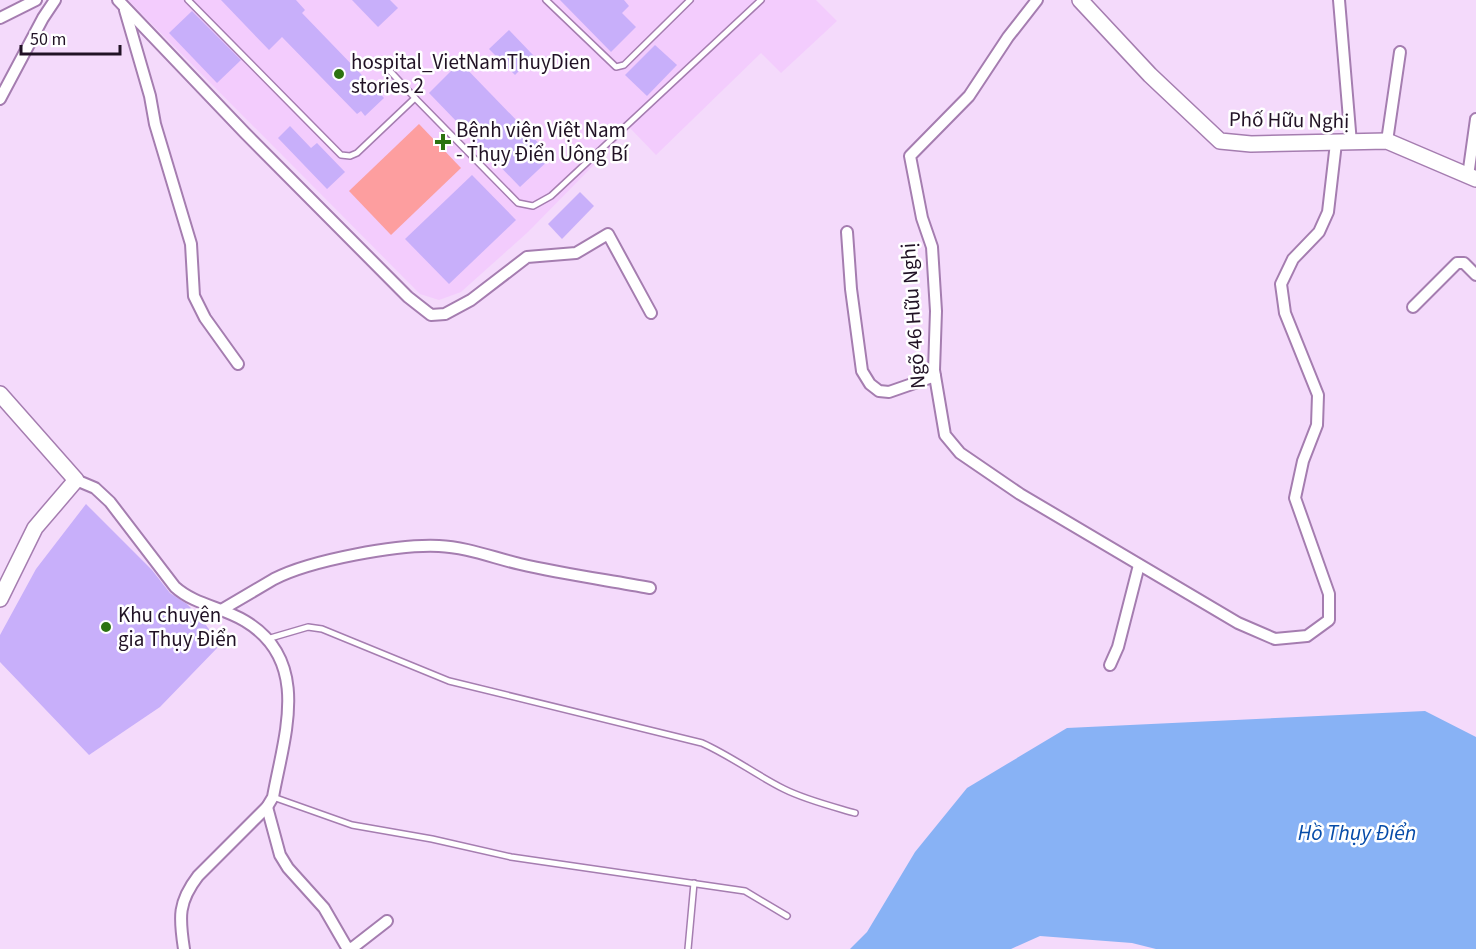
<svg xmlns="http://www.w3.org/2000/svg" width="1476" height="949" font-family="'Source Sans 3',sans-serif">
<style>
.built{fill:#f3ccfd}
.green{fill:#fd9e9f}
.water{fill:#88b2f5}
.building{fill:#c8affa}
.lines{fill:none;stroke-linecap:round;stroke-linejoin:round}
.lane-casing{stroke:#a57db0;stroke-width:8}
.street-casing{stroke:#a57db0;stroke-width:14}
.secondary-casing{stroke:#a57db0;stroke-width:18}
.lane{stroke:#fff;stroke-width:5}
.street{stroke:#fff;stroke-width:10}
.secondary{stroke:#fff;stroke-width:15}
.poi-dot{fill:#2c7211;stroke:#fff;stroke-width:2}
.labels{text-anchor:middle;stroke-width:5;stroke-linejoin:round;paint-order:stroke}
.poi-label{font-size:21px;fill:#211225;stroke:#fff;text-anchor:start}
.street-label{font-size:21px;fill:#211225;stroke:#fff}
.water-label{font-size:22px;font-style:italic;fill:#074ca9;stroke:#fff}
</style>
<rect width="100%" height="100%" fill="#f4dafb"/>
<path class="built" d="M128 0H816L837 21 781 73 761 53 656 155 630 128 528 232 461 292 439 300 420 294Z"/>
<path class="green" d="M419 124 461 168 391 235 349 191Z"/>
<path class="water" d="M1425 711 1476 737V949H1156L1132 943 1040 936 1011 949H850L867 932 915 852 967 788 1067 728Z"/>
<g class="building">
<path d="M221 0H296L305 10 302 13 384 98 365 116 361 111 357 114 282 37 269 50Z"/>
<path d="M352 0H390L398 8 378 27Z"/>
<path d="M560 0H624L629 6 622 13 636 27 611 52Z"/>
<path d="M192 11 241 60 217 83 169 33Z"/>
<path d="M509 30 534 56 515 75 489 49Z"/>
<path d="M655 45 677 65 647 96 625 75Z"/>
<path d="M460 62 552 157 520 187 429 93Z"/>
<path d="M290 126 311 148 317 143 345 172 327 189 278 138Z"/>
<path d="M472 175 516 220 449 284 405 239Z"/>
<path d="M580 192 594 206 562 239 548 224Z"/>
<path d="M86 504 152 570 170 593 187 604 201 618 220 645 160 707 89 755 0 662V635L36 569Z"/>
</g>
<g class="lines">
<defs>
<g id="lane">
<path d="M188 0 341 155 350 156 357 153 415 98 389 70"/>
<path d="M546 0 616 67 624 65 690 0"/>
<path d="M415 98 518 203 533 206 551 196 761 0"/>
<path d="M267 639 308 627 322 629 449 681 702 743C731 756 756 775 784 789 806 800 831 806 855 813"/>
<path d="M273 797 352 825 432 839 511 857 745 891 787 916"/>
<path d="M688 949 694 883"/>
</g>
<g id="street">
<path d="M118 0 245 133 408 297 431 315 445 314 471 300 527 257 576 253 608 234 651 313"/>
<path d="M1037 0 1008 37 969 96 910 156 922 218 932 247 936 311 934 370 945 435 960 453 1020 494 1238 623 1275 639 1307 636 1329 620V594L1295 498 1303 461 1317 425 1318 395 1285 313 1281 284 1293 259 1319 232 1328 212 1336 143"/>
<path d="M1339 0 1351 143"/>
<path d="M125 10 150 96 155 124 191 244 194 296 205 318 238 364"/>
<path d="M0 18 36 0"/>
<path d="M0 99 43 18 55 0"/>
<path d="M1387 141 1400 52"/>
<path d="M1468 176 1476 119"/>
<path d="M847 232 851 289 862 371 870 384 879 391 889 392 935 376"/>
<path d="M1413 307 1457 263H1464L1476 275"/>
<path d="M76 480 95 488 110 502 175 587C195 605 222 607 245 621 312 661 284 736 273 797L267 807 198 876C178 902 179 917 184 949"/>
<path d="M223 609C240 599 257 589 274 579 311 560 398 544 439 546 466 547 494 558 520 564 563 574 607 580 650 588"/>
<path d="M1110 665 1118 647 1139 565"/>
<path d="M267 807 280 855 288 868 324 908 346 946 351 949 387 921"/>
</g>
<g id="secondary">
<path d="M1080 0 1150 75 1220 141 1251 144 1387 141 1476 179"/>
<path d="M0 394 76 480 35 528 0 599"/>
</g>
</defs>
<use href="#lane" class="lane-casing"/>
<use href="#street" class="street-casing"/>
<use href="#secondary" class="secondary-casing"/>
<use href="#lane" class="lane"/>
<use href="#street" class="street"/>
<use href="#secondary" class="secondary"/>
</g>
<g class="poi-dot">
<circle cx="339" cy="74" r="6"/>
<path d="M440 133h6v6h6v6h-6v6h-6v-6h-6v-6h6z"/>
<circle cx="106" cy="627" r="6"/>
</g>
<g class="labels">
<g class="poi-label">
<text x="351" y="69">hospital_VietNamThuyDien<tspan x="351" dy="24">stories 2</tspan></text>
<text x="456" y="137">Bệnh viện Việt Nam<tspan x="456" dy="24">- Thụy Điển Uông Bí</tspan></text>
<text x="118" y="622">Khu chuyên<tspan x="118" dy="24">gia Thụy Điển</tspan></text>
</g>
<g class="street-label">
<text transform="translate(1289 120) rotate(1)" y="7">Phố Hữu Nghị</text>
<text transform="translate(913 316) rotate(-94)" y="7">Ngõ 46 Hữu Nghị</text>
</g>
<g class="water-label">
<text x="1357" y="840">Hồ Thụy Điển</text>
</g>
</g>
<path d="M21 45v9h99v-9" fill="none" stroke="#211225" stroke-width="3"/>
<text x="30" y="45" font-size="18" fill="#211225" stroke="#ffffff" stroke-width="4.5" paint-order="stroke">50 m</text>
</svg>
